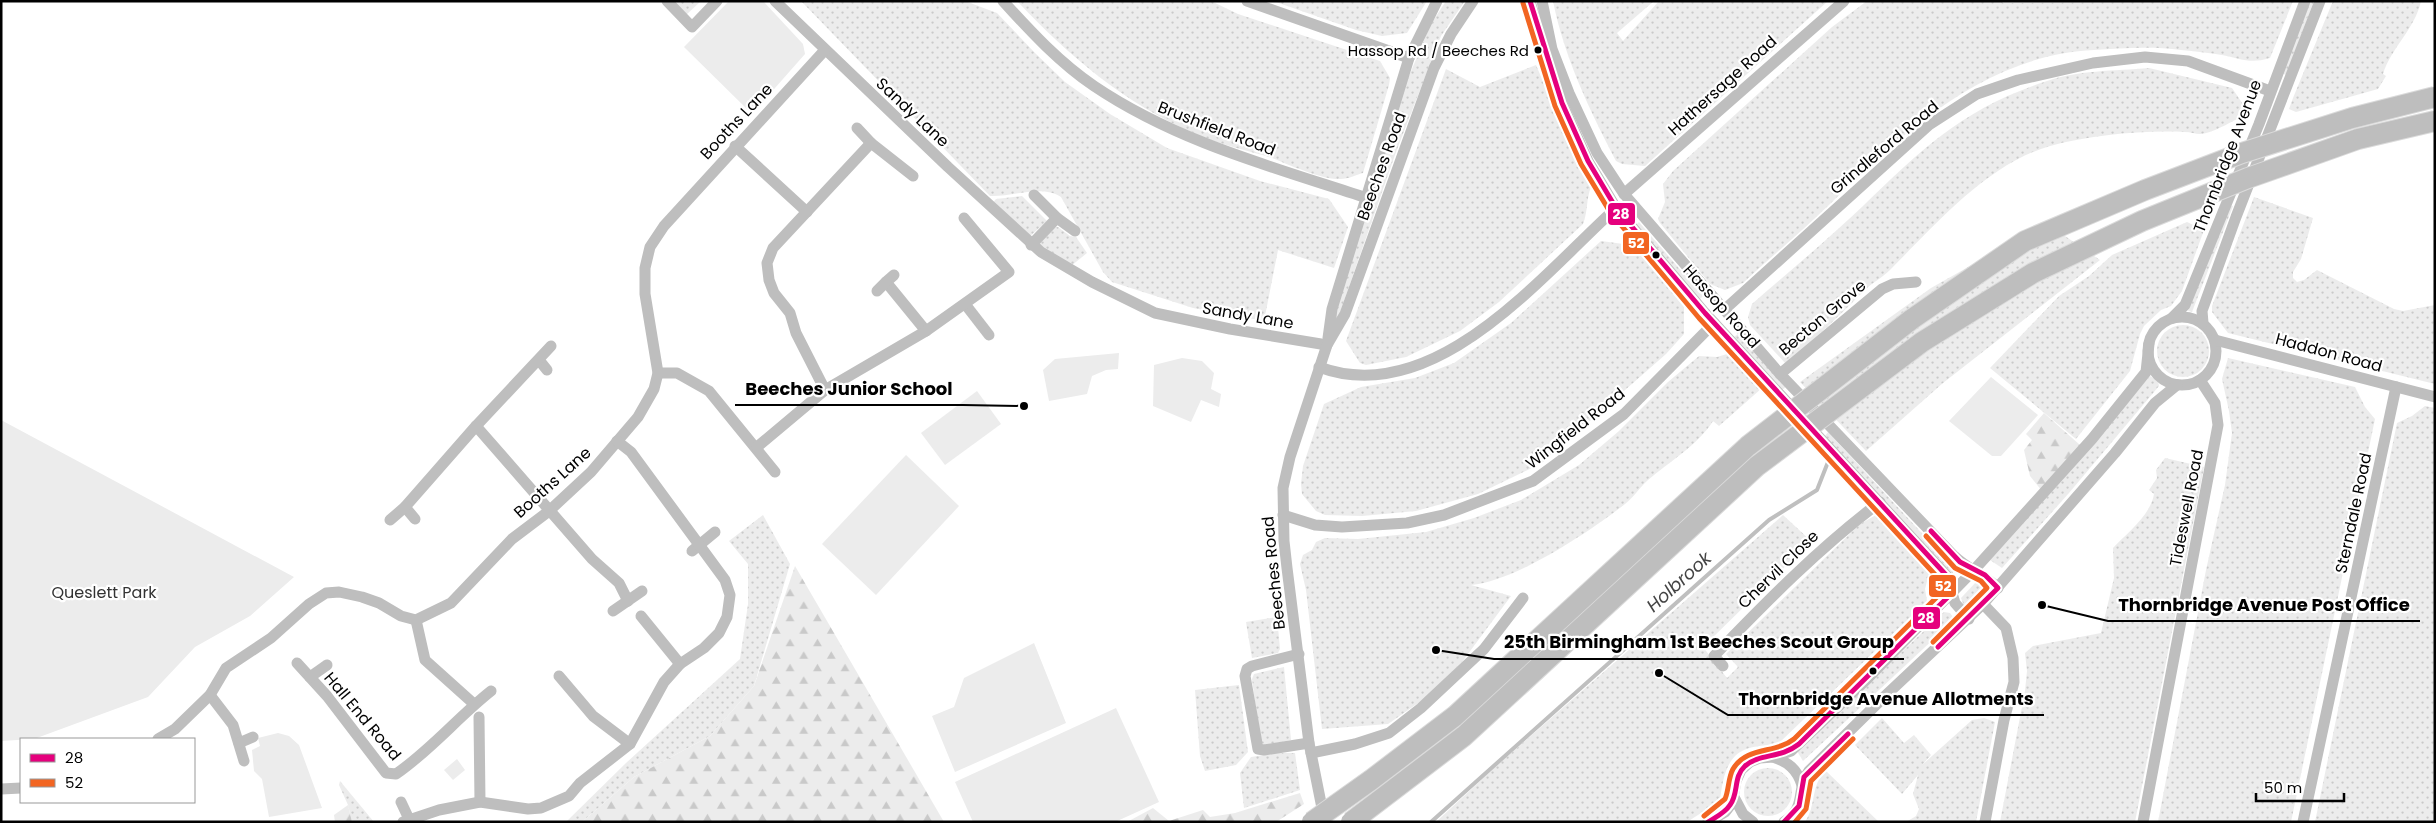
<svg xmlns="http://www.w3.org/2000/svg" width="2436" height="823" font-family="Poppins,sans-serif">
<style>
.grass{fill:url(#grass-dots)}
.forest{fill:url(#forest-firs)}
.park{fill:#ececec}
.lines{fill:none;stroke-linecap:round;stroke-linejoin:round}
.stream{stroke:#bfbfbf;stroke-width:4}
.street{stroke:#bebebe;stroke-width:11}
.highway-bridge-casing{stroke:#dbdbdb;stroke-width:22;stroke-linecap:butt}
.highway-bridge{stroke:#bebebe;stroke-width:20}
.bus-1-casing{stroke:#fff;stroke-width:9}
.bus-2-casing{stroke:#fff;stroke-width:9}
.bus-1{stroke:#e5007d;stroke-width:5}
.bus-2{stroke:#f26522;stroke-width:5}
.bus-dot{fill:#000;stroke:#fff;stroke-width:2}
.labels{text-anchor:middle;stroke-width:4.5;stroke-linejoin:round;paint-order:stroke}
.bus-label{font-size:15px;fill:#000;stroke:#fff;text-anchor:end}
.street-label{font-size:16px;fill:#000;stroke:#fff}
.park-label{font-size:16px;fill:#333;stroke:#fff}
.water-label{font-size:18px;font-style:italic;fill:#444;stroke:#fff}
.leader{fill:none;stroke:#000;stroke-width:2}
.callout-dot{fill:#000;stroke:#fff;stroke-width:2}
.callout-label{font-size:18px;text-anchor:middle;font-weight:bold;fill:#000;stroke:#fff;stroke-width:4.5;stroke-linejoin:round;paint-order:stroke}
.line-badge{stroke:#fff;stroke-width:2}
.badge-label{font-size:14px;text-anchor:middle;font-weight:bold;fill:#fff}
</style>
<defs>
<pattern id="grass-dots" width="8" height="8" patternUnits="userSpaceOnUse" patternTransform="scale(1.25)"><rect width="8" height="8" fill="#ececec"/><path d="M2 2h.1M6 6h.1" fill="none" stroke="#c9c9c9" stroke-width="1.8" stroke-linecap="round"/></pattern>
<pattern id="forest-firs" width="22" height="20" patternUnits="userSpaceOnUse" patternTransform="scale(1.25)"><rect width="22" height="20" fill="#ececec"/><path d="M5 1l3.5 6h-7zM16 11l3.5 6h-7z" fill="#c9c9c9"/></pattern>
</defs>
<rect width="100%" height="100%" fill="#fff"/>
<g class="grass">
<path d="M671 1H701L685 16Z"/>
<path d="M801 1H965L997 13 1035 53 1065 82 1110 114 1167 148 1260 181 1329 199 1348 227 1334 268 1278 250 1264 321 1193 308 1112 282 1103 272 1061 197C1042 184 1012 197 990 196Z"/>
<path d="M1017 1H1211L1238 14 1380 61 1390 78 1389 85 1363 173C1356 175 1348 179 1341 179 1322 180 1290 165 1272 158 1247 150 1220 145 1196 134 1125 104 1069 56 1017 1Z"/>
<path d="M1273 1H1427L1407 33 1382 36 1356 30Z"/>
<path d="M1446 1H1465L1441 36 1396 152 1336 324 1333 322 1406 83 1431 24Z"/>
<path d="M1553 1H1654L1617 33 1623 41 1659 1H1828L1645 166 1622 164 1616 161C1590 111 1564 57 1553 1Z"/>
<path d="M1867 1H2004L2002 3 2293 1 2270 58C2250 64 2242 59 2222 55 2209 53 2195 51 2181 50 2153 46 2122 48 2094 50 1986 55 1903 132 1830 204 1802 231 1772 256 1743 283L1725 290 1710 284 1660 223 1658 219 1665 202 1663 184 1673 171 1832 27Z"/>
<path d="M2310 1H2314L2286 75 2282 73Z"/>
<path d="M2333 1H2421C2415 29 2391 48 2383 74L2386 76 2378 89 2296 112 2289 109 2293 98Z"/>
<path d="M1536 65 1568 140 1591 187C1586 199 1588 212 1583 224L1499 302 1460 331 1406 357 1366 365 1360 363 1346 341 1446 69 1480 87Z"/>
<path d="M2149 68 2232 88 2249 113C2238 118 2212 134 2200 134 2196 134 2190 132 2185 132 2143 130 2091 135 2050 146 1987 164 1935 225 1890 270 1882 278 1873 282 1866 289 1840 315 1814 340 1786 364L1750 325 1748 317 1752 304C1789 272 1827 240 1863 206 1923 148 1963 109 2044 82 2077 70 2115 71 2149 68Z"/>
<path d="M1022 196 1047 221 1029 237 992 204 996 199Z"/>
<path d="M2254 197 2313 218 2301 259 2293 272V278L2297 282 2304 280 2317 270 2394 309 2403 311 2435 305V384L2228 333 2212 312V306Z"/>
<path d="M2228 205 2233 206 2192 312 2188 311Z"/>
<path d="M1639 222 1703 296 1699 300 1636 225Z"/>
<path d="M2187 222 2204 230 2182 291 2171 306 2161 310 2144 326 2140 334 2130 371 2076 439 1990 368 2059 296 2089 276 2112 255Z"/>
<path d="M2046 223 2100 260 1943 383 1866 451 1800 382 1931 288Z"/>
<path d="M1058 227 1070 236 1076 237 1087 253 1071 266 1038 243 1050 228Z"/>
<path d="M1601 241 1631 245 1684 297V334L1666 354 1542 463 1478 494 1416 511 1362 516 1325 515 1316 511 1302 494 1301 484 1303 466 1324 404 1361 387 1415 378 1454 363 1511 323Z"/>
<circle cx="2183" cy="351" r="26"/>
<path d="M1738 334 1787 386 1782 390 1734 337Z"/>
<path d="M1727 354 1738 362 1762 388 1719 426 1713 421C1698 445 1669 462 1648 480 1640 487 1634 497 1625 504 1589 532 1516 581 1471 585L1511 596 1462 662 1424 699 1388 724 1322 729 1306 590 1300 564 1303 555 1312 550 1316 542 1325 538 1358 539 1426 532 1474 518 1521 500 1579 465 1619 431 1668 382 1699 356 1717 357Z"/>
<path d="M2228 358 2355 387 2365 407 2375 419 2291 822H2158L2206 570 2225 485 2232 433 2229 411 2222 379Z"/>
<path d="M2150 376 2158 381 2159 386 2069 493 2002 568 1990 560Z"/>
<path d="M2425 406 2435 408V822H2315L2397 423 2412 416Z"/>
<path d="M1828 432 1956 570 1952 573 1825 436Z"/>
<path d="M2165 458 2204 467 2135 822H2000L2025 691 2027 671 2025 653 2033 646 2101 633 2114 578 2113 548C2126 534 2151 515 2154 494L2149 490 2157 478 2156 470Z"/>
<path d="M763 515 790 564 754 686 710 736 634 777 582 822H566L626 763 740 659 748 604V564L729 541Z"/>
<path d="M1783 515 1811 541 1703 647 1727 678 1738 667 1726 654 1860 524 1876 515 1886 517 1930 570 1925 589 1927 601 1779 743C1768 746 1754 745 1744 750 1725 758 1722 784 1720 801L1687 822H1436L1493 769Z"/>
<path d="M1977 581 1981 582 1984 590 1968 607 1964 606 1961 598Z"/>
<path d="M1944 612 1950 613 1953 617V621L1803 761 1797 751Z"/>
<path d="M1277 617 1280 649 1278 653 1252 658 1246 622Z"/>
<path d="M1284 667 1291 740 1264 745 1260 741 1252 679 1254 674Z"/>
<path d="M1239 685 1248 752 1236 765 1205 771 1200 756 1195 690Z"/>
<path d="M1882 718 1904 743 1914 735 1931 755 1922 765 1972 720 1984 718 1995 722 1976 822H1906L1916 816 1919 809 1913 794 1918 775 1902 794 1855 745Z"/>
<path d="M1276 753H1295L1300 790 1244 808 1240 773 1251 757Z"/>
<circle cx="1768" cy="792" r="24"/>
<path d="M1826 771 1879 822H1805C1817 804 1810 785 1826 771Z"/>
<path d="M340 781 374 822H352L348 805 339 785Z"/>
</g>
<g class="forest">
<path d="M2044 413 2080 445 2042 491 2030 476 2024 450 2032 440 2026 434Z"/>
<path d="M795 566 944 822H582L634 777 710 736 754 686Z"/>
<path d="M1300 793 1304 804 1276 822H1127L1153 808 1169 821 1203 810 1210 817 1235 813Z"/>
<path d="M348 805 352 822H335L334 815Z"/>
</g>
<g class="park">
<path d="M729 1H763L803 44 805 54 752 114 684 47Z"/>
<path d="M1119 353 1118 369 1106 370 1092 376 1087 394 1049 401 1043 370 1055 359Z"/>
<path d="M1182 358 1202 361 1214 373 1211 389 1221 394 1219 407 1201 400 1191 422 1153 406 1154 365Z"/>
<path d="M1991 377 2038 415 2001 456H1992L1949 421Z"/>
<path d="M977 391 1001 424 945 465 921 433Z"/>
<path d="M1 420 294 577 250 616 195 647 148 697 34 739 1 741Z"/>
<path d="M906 455 959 506 876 595 822 544Z"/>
<path d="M1034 643 1066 723 955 772 932 716 954 707 964 678Z"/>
<path d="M1116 708 1159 802 1115 822H973L955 782Z"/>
<path d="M278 733 289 736 299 745 322 808 269 817 262 779 254 771 252 750 260 746 258 738Z"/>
<path d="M457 759 465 770 453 780 444 770Z"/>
</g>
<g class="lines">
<path class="stream" d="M1431 822 1769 520 1817 490 1828 462"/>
<g class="street">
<path d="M667 1 692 27 717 1"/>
<path d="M775 1 948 167 1041 252 1092 282 1155 313 1230 329 1327 345"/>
<path d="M1003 1C1031 32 1060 63 1094 86 1177 142 1273 167 1367 198"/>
<path d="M1247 1 1409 58"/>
<path d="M1530 1 1544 51 1562 103 1588 161 1616 208 1705 313 1947 576 1955 603 1969 619"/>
<path d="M1542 1 1552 49 1569 93 1597 153 1624 194 1780 374 1954 556C1967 569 1984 574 1998 588"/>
<path d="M857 128 871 143"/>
<path d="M735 146 807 212"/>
<path d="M1624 194 1844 1"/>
<path d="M1034 195 1057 218 1075 231"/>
<path d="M1031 245 1057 218"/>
<path d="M894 275 886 282 926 331"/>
<path d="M877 291 886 282"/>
<path d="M965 304 989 335"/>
<path d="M1724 310 1929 125 1977 94 2018 80 2093 63 2145 57 2188 61 2270 91"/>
<circle cx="2182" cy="351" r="34"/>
<path d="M2172 318 2185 305 2259 124 2305 1"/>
<path d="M2203 323 2202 311 2236 217 2320 1"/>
<path d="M1328 338 1332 309 1409 58 1437 1"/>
<path d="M2215 340 2435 397"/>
<path d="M539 360 547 370"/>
<path d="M1319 367C1434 410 1541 276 1616 208"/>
<path d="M658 373H677L709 391 775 472"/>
<path d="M1780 374 1882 289 1893 284 1916 282"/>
<path d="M825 390 796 333 790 313 774 293 769 280 767 263 773 248 871 143 913 176"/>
<path d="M476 426 592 559 619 583 628 601"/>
<path d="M757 447 825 390 926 331 1009 272 964 218"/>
<path d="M405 507 415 519"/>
<path d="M1283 515 1315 525 1342 527 1407 523 1444 515 1533 481 1624 414 1714 323"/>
<path d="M390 520 405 507 476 426 551 346"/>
<path d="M692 551 715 532"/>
<path d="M1983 604 2006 628 2013 658 2014 682 2004 720 1985 822"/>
<path d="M613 611 642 591"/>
<path d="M641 616 680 664"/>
<path d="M416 620 425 660 474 704"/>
<path d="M1299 654 1252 666 1247 669 1245 676 1258 749 1264 750 1309 743"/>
<path d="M297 663 327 696 386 773 396 774C431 750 458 717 491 691"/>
<path d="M1723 666 1714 656C1767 601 1819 548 1880 502"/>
<path d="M559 676 593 716 630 744"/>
<path d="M310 677 327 665"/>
<path d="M210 695 233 725 244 761"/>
<path d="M479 717 480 802"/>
<path d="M158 739 175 729 210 695 226 668 271 638 309 604 326 593 339 592 362 597 379 603 401 616 416 620 451 603 512 539 549 511 591 472 638 417 654 389 658 373 645 294V268L650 247 664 226 824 51"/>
<path d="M239 743 253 737"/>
<path d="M1311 753 1355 744 1389 733 1421 708 1484 649 1523 598"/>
<path d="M1773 757C1788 762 1797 769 1802 785"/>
<path d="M1 789 21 788"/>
<path d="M1734 797 1743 814 1753 822"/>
<path d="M401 802 409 819"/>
<path d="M1324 818 1309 743 1287 568 1284 541 1283 488 1290 457 1327 345 1345 314 1434 68 1451 34 1473 1"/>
<path d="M403 822 439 810 480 802 528 809 541 808 569 796 580 783 630 744 664 682 680 664 704 648 719 633 727 617 730 595 725 580 631 452 617 441"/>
<path d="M1708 822 1725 812 1732 803 1736 781 1741 770 1750 762 1760 758 1773 757 1791 751 1867 679 1974 570 2092 439 2146 372 2149 344"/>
<path d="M1784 822C1808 807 1795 789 1809 771L1885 696 1983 604 2115 453 2155 403 2177 385"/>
<path d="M2143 822 2218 425 2215 403 2200 380"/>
<path d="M2303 822 2396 387"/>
</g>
<defs>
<g id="highway-bridge">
<path d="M1312 822 1371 780 1455 716 1748 446 1912 319 2025 241 2145 190 2242 153 2352 118 2435 97"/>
<path d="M1351 822 1464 736 1757 466 1922 342 2033 273 2142 221 2248 178 2358 139 2435 121"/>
</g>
</defs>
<use href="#highway-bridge" class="highway-bridge-casing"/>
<use href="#highway-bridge" class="highway-bridge"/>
<defs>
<g id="bus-1">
<path d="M1530 1 1562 103 1588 161 1616 208 1705 313 1947 576 1953 592 1799 744C1780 759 1760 753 1745 766 1733 777 1739 793 1730 805 1725 813 1716 817 1708 822"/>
<path d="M1931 531 1960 562 1985 575 1998 588 1938 647"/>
<path d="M1784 822 1799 806 1804 777 1848 734"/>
</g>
<g id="bus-2">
<path d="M1523 3 1555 106 1581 164 1610 212 1699 318 1940 580 1944 590 1794 739C1775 754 1747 746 1733 769 1728 778 1729 790 1725 799L1704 816"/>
<path d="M1926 536 1955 568 1981 581 1987 588 1933 642"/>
<path d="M1795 822 1806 809 1811 781 1853 739"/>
</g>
</defs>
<use href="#bus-1" class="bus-1-casing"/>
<use href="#bus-2" class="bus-2-casing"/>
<use href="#bus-1" class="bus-1"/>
<use href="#bus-2" class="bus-2"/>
</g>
<g class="bus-dot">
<circle cx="1538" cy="50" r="4.5"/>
<circle cx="1656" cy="255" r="4.5"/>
<circle cx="1873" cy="671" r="4.5"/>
</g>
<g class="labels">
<g class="bus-label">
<text x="1529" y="56">Hassop Rd / Beeches Rd</text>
</g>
<g class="street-label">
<text transform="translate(1722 85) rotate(-42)" y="6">Hathersage Road</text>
<text transform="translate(913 112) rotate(43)" y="6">Sandy Lane</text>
<text transform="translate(736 121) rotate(-47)" y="6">Booths Lane</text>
<text transform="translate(1217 128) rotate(21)" y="6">Brushfield Road</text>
<text transform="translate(1884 147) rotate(-40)" y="6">Grindleford Road</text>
<text transform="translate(2227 156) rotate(-69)" y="6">Thornbridge Avenue</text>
<text transform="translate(1381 166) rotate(-70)" y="6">Beeches Road</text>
<text transform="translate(1722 306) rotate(48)" y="6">Hassop Road</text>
<text transform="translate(1248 315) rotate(10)" y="6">Sandy Lane</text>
<text transform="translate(1822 317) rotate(-40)" y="6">Becton Grove</text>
<text transform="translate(2329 352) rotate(15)" y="6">Haddon Road</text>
<text transform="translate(1575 428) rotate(-38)" y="6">Wingfield Road</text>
<text transform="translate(552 482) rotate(-42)" y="6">Booths Lane</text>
<text transform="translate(2186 508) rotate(-79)" y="6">Tideswell Road</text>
<text transform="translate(2353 513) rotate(-78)" y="6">Sterndale Road</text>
<text transform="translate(1778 569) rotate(-44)" y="6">Chervil Close</text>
<text transform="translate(1273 573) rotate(-96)" y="6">Beeches Road</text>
<text transform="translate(363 716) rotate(50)" y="6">Hall End Road</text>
</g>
<g class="park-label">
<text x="104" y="598">Queslett Park</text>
</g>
<g class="water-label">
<text transform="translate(1679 582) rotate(-42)" y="6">Holbrook</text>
</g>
</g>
<path class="leader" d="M1024 406L963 405H735M2042 605L2108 621H2420M1436 650L1494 659H1904M1659 673L1728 715H2044"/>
<g class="callout-dot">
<circle cx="1024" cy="406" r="5"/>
<circle cx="2042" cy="605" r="5"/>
<circle cx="1436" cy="650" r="5"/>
<circle cx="1659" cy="673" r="5"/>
</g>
<g class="callout-label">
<text x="849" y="395">Beeches Junior School</text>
<text x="2264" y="611">Thornbridge Avenue Post Office</text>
<text x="1699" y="648">25th Birmingham 1st Beeches Scout Group</text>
<text x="1886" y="705">Thornbridge Avenue Allotments</text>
</g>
<g class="line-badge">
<rect x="1607" y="202" width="29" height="24" rx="5" fill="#e5007d"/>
<rect x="1622" y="231" width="28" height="24" rx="5" fill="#f26522"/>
<rect x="1928" y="574" width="29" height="24" rx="5" fill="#f26522"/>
<rect x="1912" y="606" width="29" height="24" rx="5" fill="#e5007d"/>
</g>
<g class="badge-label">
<text x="1621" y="219">28</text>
<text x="1636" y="248">52</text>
<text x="1943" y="591">52</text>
<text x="1926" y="623">28</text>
</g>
<rect width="2436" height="823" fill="none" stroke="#000000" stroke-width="5"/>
<rect x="20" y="738" width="175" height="65" fill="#ffffff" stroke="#999999"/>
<rect x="30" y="754" width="25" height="8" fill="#e5007d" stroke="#999999"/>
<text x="65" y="763" font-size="15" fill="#000000">28</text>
<rect x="30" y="779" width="25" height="8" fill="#f26522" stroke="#999999"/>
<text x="65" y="788" font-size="15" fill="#000000">52</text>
<path d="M2256 793v8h88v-8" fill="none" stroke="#000000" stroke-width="2.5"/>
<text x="2264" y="793" font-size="15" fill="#000000" stroke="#ffffff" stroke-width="4" paint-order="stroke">50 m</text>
</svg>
